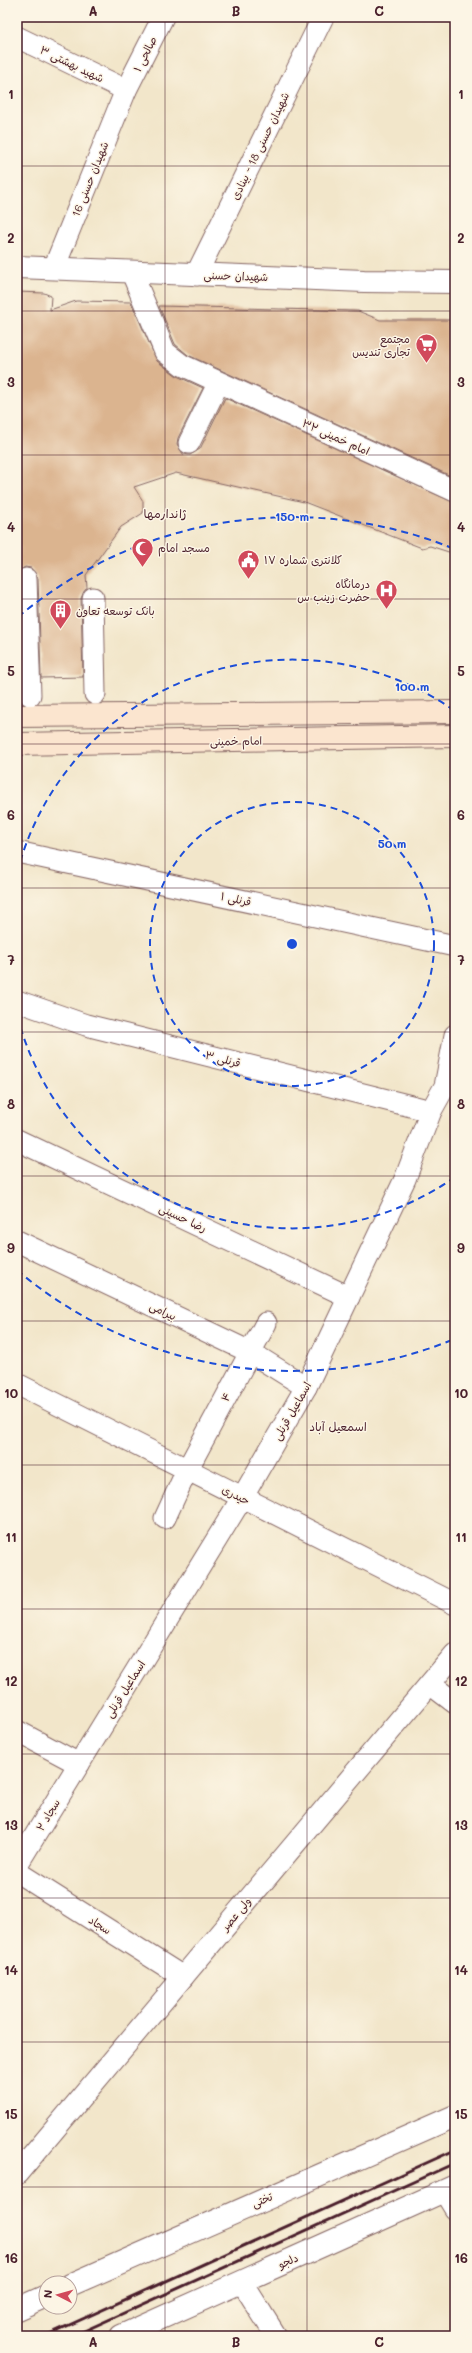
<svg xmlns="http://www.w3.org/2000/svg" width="472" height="2353" font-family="Mali,'Playpen Sans Arabic',sans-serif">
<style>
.building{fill:#dbb48f}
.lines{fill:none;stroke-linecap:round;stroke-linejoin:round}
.minor-casing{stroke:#856563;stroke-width:23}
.tertiary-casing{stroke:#856563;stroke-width:24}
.secondary-casing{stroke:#856563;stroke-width:24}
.minor{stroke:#fff;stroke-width:21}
.tertiary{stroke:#fff;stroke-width:22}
.secondary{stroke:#fbe5cf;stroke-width:22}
.rail{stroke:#4a1f2b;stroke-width:3}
.grid{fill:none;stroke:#4a1f2b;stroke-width:1;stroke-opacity:0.55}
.ring{fill:none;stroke:#1d4ed8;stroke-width:2;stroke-dasharray:7 5}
.labels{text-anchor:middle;stroke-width:3;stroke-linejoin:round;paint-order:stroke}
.street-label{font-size:11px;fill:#4a1f2b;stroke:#fcf5e5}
.poi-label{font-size:11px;fill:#4a1f2b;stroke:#fcf5e5;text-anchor:start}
.neighbourhood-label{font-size:12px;fill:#4a1f2b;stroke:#fcf5e5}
.centre{fill:#1d4ed8;stroke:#fcf5e5;stroke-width:2}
.ring-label{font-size:12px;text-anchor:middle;font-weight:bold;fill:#1d4ed8;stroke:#fcf5e5;stroke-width:3;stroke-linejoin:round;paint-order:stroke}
.neatline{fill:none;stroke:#4a1f2b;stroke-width:1.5}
.grid-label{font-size:13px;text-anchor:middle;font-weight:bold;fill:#4a1f2b}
</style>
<rect width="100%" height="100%" fill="#fcf5e5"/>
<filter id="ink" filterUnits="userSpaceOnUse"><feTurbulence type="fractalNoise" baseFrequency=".025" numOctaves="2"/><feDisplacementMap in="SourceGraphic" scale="8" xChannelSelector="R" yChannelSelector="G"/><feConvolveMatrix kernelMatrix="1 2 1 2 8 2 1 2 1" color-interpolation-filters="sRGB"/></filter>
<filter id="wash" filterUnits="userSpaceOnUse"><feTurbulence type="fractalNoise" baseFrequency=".012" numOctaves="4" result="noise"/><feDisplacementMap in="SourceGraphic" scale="16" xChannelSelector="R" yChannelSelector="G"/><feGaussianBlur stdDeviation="0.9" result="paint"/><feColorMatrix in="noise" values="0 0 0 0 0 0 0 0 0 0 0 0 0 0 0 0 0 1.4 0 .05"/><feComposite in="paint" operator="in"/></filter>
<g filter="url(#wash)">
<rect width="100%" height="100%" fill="#f2e6ca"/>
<g id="blocks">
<g class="building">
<path d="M17 292 44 293 51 296 50 310 76 301 131 302 157 361 177 376 203 388 178 438 177 444 183 454 190 455 200 449 225 398 455 503V554L430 546 422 548 304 502 176 473 134 487 143 501V513L121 527 86 575 87 588 81 598 83 677 41 678 38 578 31 568 25 567 17 572Z"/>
<path d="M159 306 358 311 380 320H455V478L188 355 175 344Z"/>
</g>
</g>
</g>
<g filter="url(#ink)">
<use href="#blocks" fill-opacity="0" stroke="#856563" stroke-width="1"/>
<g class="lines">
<defs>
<g id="minor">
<path d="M17 37 126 90"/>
<path d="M54 268 126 90 163 17"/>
<path d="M132 273 165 352 182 365 455 491"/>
<path d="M196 275 323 17"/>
<path d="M189 443 218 384"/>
<path d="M26 579 30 695"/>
<path d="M93 598 95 694"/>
<path d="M17 852 455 946"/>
<path d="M17 1001 86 1025 431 1111"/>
<path d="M17 1140 349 1297"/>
<path d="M17 1241 250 1352 306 1387"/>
<path d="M17 1384 455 1604"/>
<path d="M165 1518 187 1470 266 1323"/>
<path d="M430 1684 455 1703"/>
<path d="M17 1731 79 1764"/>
<path d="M17 1865 242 1498 306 1387 405 1179 431 1111 445 1086 455 1035"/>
<path d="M17 1872 183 1977"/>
<path d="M17 2174 455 1654"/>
<path d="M444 2191 455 2209"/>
<path d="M242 2282 276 2336"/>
</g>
<g id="tertiary">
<path d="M17 267 364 281 455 282"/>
<path d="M70 2285 455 2116"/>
<path d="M17 2309 46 2296"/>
<path d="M121 2336 455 2186"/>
</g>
<g id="secondary">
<path d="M17 716 455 712"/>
<path d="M17 744 455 736"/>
</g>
</defs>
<use href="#minor" class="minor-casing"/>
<use href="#tertiary" class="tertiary-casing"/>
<use href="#secondary" class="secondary-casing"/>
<use href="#minor" class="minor"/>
<use href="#tertiary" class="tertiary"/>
<use href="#secondary" class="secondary"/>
<g class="rail">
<path d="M45 2336 455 2150"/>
<path d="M73 2336 455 2163"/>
</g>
</g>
</g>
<path class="grid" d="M165 17V2336M307 17V2336M17 166H455M17 311H455M17 455H455M17 599H455M17 744H455M17 888H455M17 1032H455M17 1176H455M17 1321H455M17 1465H455M17 1609H455M17 1754H455M17 1898H455M17 2042H455M17 2187H455"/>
<g class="ring">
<circle cx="292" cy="944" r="142"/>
<path d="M455 1177A284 284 0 0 1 17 1015M17 873A284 284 0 0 1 455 711"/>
<path d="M452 1340A427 427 0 0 1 18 1271M18 617A427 427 0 0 1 452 548"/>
</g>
<defs>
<symbol id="supermarket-pin" viewBox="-11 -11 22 30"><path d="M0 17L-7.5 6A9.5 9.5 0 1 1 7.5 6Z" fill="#d1495b" stroke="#fcf5e5"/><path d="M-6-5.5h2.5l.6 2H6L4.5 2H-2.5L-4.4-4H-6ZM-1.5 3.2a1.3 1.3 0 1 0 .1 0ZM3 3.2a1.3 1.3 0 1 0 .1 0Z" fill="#fff"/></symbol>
<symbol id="mosque-pin" viewBox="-11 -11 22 30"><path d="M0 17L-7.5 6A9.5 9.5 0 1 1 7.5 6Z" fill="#d1495b" stroke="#fcf5e5"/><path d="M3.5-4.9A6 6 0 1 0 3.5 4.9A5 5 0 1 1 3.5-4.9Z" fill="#fff"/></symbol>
<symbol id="civic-pin" viewBox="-11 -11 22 30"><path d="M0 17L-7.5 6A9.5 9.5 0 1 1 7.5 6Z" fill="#d1495b" stroke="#fcf5e5"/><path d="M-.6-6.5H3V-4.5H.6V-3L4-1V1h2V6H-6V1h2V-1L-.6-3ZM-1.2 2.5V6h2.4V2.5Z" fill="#fff"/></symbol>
<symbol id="hospital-pin" viewBox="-11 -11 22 30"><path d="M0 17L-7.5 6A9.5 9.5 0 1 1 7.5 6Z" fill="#d1495b" stroke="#fcf5e5"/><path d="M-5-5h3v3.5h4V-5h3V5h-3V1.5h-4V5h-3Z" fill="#fff"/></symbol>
<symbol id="building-pin" viewBox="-11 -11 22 30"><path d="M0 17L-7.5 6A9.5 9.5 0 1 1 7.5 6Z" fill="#d1495b" stroke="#fcf5e5"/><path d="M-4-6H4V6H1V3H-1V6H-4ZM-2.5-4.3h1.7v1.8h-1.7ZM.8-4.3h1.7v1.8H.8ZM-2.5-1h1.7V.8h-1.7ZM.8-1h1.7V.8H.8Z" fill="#fff"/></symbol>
</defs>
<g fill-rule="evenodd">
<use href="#supermarket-pin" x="414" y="332" width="25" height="34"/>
<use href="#mosque-pin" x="130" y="536" width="25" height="34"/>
<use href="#civic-pin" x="236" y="548" width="25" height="34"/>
<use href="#hospital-pin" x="374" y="578" width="25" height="34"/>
<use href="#building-pin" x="48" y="598" width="25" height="34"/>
</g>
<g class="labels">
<g class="street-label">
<text transform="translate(145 54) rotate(-63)" y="4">صالحی ۱</text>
<text transform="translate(72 64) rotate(26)" y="4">شهید بهشتی ۳</text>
<text transform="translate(260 146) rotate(-64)" y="4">شهیدان حسنی 18 - بینادی</text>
<text transform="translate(90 179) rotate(-68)" y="4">شهیدان حسنی 16</text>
<text transform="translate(236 276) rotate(2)" y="4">شهیدان حسنی</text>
<text transform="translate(336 437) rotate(24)" y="4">امام خمینی ۳۲</text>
<text transform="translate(236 741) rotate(-1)" y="4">امام خمینی</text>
<text transform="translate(236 899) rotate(12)" y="4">قرنلی ۱</text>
<text transform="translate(223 1059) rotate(14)" y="4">قرنلی ۳</text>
<text transform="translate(183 1218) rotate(25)" y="4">رضا حسینی</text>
<text transform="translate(163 1311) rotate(26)" y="4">بیرامی</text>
<text transform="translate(226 1397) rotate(-62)" y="4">۴</text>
<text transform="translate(292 1411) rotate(-60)" y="4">اسماعیل قرنلی</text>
<text transform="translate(236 1495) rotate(27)" y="4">حیدری</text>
<text transform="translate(125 1689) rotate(-58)" y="4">اسماعیل قرنلی</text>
<text transform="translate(48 1815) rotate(-59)" y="4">سجاد ۲</text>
<text transform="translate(236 1914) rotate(-50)" y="4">ولی عصر</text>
<text transform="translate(100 1925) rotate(32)" y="4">سجاد</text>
<text transform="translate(262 2200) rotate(-23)" y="4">تختی</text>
<text transform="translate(288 2261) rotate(-24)" y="4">دلجو</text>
</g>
<g class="poi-label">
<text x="410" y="343" text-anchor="end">مجتمع<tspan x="410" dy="13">تجاری تندیس</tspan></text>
<text x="158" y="552">مسجد امام</text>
<text x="264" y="564">کلانتری شماره ۱۷</text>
<text x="370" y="588" text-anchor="end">درمانگاه<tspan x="370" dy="13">حضرت زینب س</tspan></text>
<text x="76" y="615">بانک توسعه تعاون</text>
</g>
<g class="neighbourhood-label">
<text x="165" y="518">ژاندارمها</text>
<text x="338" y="1431">اسمعیل آباد</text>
</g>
</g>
<circle cx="292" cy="944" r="6" class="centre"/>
<g class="ring-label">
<text x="292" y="521">150 m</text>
<text x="412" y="691">100 m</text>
<text x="392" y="848">50 m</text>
</g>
<rect width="472" height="2353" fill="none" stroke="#fcf5e5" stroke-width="44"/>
<g transform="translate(58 2295) rotate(276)"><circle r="19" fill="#fcf5e5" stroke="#b59f9b"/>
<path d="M0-3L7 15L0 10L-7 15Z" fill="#d1495b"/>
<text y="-6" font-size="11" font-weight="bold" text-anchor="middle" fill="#4a1f2b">N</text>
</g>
<rect x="22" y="22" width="428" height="2309" class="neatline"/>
<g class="grid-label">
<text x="93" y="16">A</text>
<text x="236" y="16">B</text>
<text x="379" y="16">C</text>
<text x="11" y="99">1</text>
<text x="461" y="99">1</text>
<text x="11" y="243">2</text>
<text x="461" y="243">2</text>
<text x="11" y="387">3</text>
<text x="461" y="387">3</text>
<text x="11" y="532">4</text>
<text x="461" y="532">4</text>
<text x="11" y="676">5</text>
<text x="461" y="676">5</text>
<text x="11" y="820">6</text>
<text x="461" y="820">6</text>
<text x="11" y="965">7</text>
<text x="461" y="965">7</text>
<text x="11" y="1109">8</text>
<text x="461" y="1109">8</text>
<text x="11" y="1253">9</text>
<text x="461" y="1253">9</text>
<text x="11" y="1398">10</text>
<text x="461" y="1398">10</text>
<text x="11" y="1542">11</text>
<text x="461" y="1542">11</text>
<text x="11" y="1686">12</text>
<text x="461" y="1686">12</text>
<text x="11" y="1830">13</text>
<text x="461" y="1830">13</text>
<text x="11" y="1975">14</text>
<text x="461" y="1975">14</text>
<text x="11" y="2119">15</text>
<text x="461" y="2119">15</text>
<text x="11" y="2263">16</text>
<text x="461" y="2263">16</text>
<text x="93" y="2347">A</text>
<text x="236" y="2347">B</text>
<text x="379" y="2347">C</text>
</g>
</svg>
